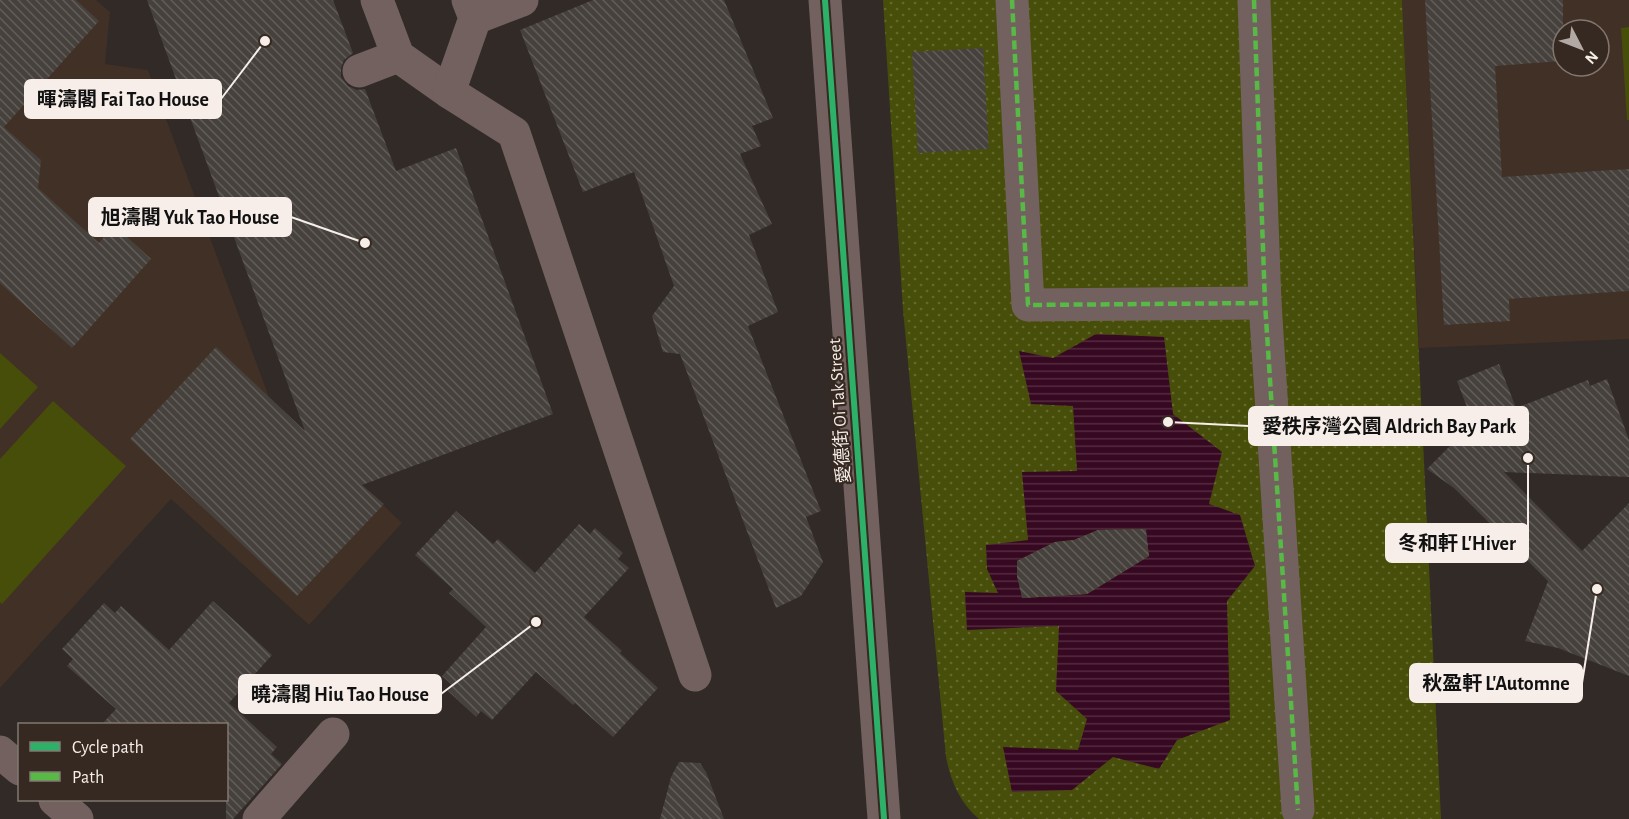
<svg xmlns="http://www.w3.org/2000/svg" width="1629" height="819" font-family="'Alegreya Sans','Noto Sans TC',sans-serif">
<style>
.built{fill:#413025;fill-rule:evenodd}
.grass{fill:#474e0a}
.park{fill:url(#park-dots)}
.water{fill:url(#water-rules);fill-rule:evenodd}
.building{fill:url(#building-back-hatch)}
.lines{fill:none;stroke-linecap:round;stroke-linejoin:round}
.minor{stroke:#72615f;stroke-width:33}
.quiet{stroke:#58b947;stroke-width:4.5;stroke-dasharray:9 4.5;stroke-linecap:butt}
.cycleway-casing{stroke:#362921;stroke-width:10}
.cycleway{stroke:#2db169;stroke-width:6}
.labels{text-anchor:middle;stroke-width:4.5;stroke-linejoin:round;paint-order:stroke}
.street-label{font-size:18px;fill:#f7eee9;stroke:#362921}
.leader{fill:none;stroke:#f7eee9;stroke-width:2}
.callout-dot{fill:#f7eee9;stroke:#362921;stroke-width:2}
.callout{fill:#f7eee9;stroke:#f7eee9;stroke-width:2}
.callout-label{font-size:20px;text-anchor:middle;font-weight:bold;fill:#111}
</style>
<defs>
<pattern id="park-dots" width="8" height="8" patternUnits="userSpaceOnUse" patternTransform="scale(1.5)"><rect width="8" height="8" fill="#474e0a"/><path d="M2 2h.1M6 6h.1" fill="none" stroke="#62682e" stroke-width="1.8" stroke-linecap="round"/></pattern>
<pattern id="water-rules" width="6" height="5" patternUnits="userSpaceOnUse" patternTransform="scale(1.5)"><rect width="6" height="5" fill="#360821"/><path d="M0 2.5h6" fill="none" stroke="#542c41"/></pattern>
<pattern id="building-back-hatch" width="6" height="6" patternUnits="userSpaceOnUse" patternTransform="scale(1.5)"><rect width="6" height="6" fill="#46413c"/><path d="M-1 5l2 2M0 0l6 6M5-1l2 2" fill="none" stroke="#615d58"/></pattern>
</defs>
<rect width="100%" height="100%" fill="#312a26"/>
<g class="built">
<path d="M0 0H96L110 12 105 64 148 70 269 397 402 523 309 625 171 499 0 688Z"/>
<path d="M1402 0H1629V339L1419 348ZM1563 30H1599V66H1563Z"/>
</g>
<g class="grass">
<path d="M1629 27V120H1627L1621 28Z"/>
<path d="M0 353 38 387 0 429Z"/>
<path d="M53 401 126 466 2 604 0 602V459Z"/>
</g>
<path class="park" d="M883 0H1402L1441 819H979C960 803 951 782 946 757L903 310Z"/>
<path class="water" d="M1096 334 1164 337 1173 414 1222 452 1209 504 1240 515 1255 566 1227 601 1230 720 1177 740 1159 769 1113 757 1072 790 1012 792 1003 747 1078 750 1087 719 1056 691 1059 626 967 630 965 592 998 593 987 569 986 545 1028 540 1022 472 1077 471 1073 406 1031 404 1019 351 1053 358ZM1145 529 1149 556 1087 594 1023 598 1017 576V561L1055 542 1074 540 1098 530Z"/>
<g class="building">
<path d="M0 0H76L99 21 4 127 41 160 38 188 99 243 114 225 151 259 72 348 0 283Z"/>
<path d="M147 0H333L353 53 344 60 341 68V77L348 86 357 90 365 89 396 171 456 148 553 414 362 485 384 504 297 596 130 439 216 347 305 431Z"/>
<path d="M593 0H724L773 118 752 126 761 146 740 154 772 224 749 235 778 312 748 326 821 511 806 517 823 562 801 596 776 608 680 354 663 352 652 316 674 286 634 172 583 192 520 30Z"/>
<path d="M1425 0H1563V61L1495 66 1502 177 1629 169V291L1509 299 1510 321 1444 325Z"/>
<path d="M983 48 989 149 918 153 912 52Z"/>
<path d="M1499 364 1516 408 1588 380 1590 386 1607 379 1629 440V477L1504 472 1582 551 1629 503V676L1558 648 1525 641 1548 581 1454 488 1427 469 1473 423 1457 381Z"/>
<path d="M456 511 493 544 498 539 535 573 579 524 590 534 595 528 623 553 618 559 629 568 584 617 622 651 620 653 658 688 613 737 575 703 573 705 536 672 492 720 481 711 476 717 448 691 453 686 442 676 486 627 449 593 453 589 415 555Z"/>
<path d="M1146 529 1149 556 1087 594 1022 598 1017 576V561L1055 542 1074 540 1098 530Z"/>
<path d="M213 601 272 655 229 703 277 747 271 754 282 764 233 819H226V724H102L116 709 67 666 73 659 62 649 104 603 115 613 121 606 169 650Z"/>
<path d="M679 762 700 763 706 772 724 819H660L671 777Z"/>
</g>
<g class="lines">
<g class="minor">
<path d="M377 0 398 56 449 92"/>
<path d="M468 0 475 18 449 92 514 133 695 675"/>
<path d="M825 0 884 819"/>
<path d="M1012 0 1028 305 1265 303"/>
<path d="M1254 0 1265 303 1298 810"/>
<path d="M475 18 522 0"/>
<path d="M359 71 398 56"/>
<path d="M0 752 20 769"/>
<path d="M55 800 77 819"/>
<path d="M259 819 333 734"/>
</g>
<g class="quiet">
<path d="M1012 0 1028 305 1265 303"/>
<path d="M1254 0 1265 303 1298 810"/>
</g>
<defs>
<path id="cycleway" d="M825 0 884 819"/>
</defs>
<use href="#cycleway" class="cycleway-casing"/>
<use href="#cycleway" class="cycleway"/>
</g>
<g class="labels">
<g class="street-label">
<text transform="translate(839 411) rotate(-94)" y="6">愛德街 Oi Tak Street</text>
</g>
</g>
<path class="leader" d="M265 41L221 99M365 243L291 217M1168 422L1249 426M1528 458L1528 543M1597 589L1582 683M536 622L441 694"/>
<g class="callout-dot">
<circle cx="265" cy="41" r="6"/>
<circle cx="365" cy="243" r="6"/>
<circle cx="1168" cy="422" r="6"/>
<circle cx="1528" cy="458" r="6"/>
<circle cx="1597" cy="589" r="6"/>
<circle cx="536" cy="622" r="6"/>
</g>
<g class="callout">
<rect x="25" y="80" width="196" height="38" rx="6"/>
<rect x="89" y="198" width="202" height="38" rx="6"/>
<rect x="1249" y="407" width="279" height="38" rx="6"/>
<rect x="1386" y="524" width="142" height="38" rx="6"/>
<rect x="1410" y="664" width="172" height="38" rx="6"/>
<rect x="239" y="675" width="202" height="38" rx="6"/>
</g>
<g class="callout-label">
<text x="123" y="106">暉濤閣 Fai Tao House</text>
<text x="190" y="224">旭濤閣 Yuk Tao House</text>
<text x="1389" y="433">愛秩序灣公園 Aldrich Bay Park</text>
<text x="1457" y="550">冬和軒 L'Hiver</text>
<text x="1496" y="690">秋盈軒 L'Automne</text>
<text x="340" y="701">曉濤閣 Hiu Tao House</text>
</g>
<rect x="18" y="723" width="210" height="78" fill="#362921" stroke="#837871" stroke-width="1.5"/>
<rect x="30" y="742" width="30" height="9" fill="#2db169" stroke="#837871" stroke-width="1.5"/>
<text x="72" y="753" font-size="18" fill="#f7eee9">Cycle path</text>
<rect x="30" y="772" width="30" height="9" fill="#58b947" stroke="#837871" stroke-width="1.5"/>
<text x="72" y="783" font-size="18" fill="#f7eee9">Path</text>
<g transform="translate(1581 48) rotate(132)"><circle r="28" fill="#362921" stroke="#837871" stroke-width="1.5"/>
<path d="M0-4.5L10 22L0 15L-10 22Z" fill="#b2a9a5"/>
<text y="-9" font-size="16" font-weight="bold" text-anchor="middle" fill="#f7eee9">N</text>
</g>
</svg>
